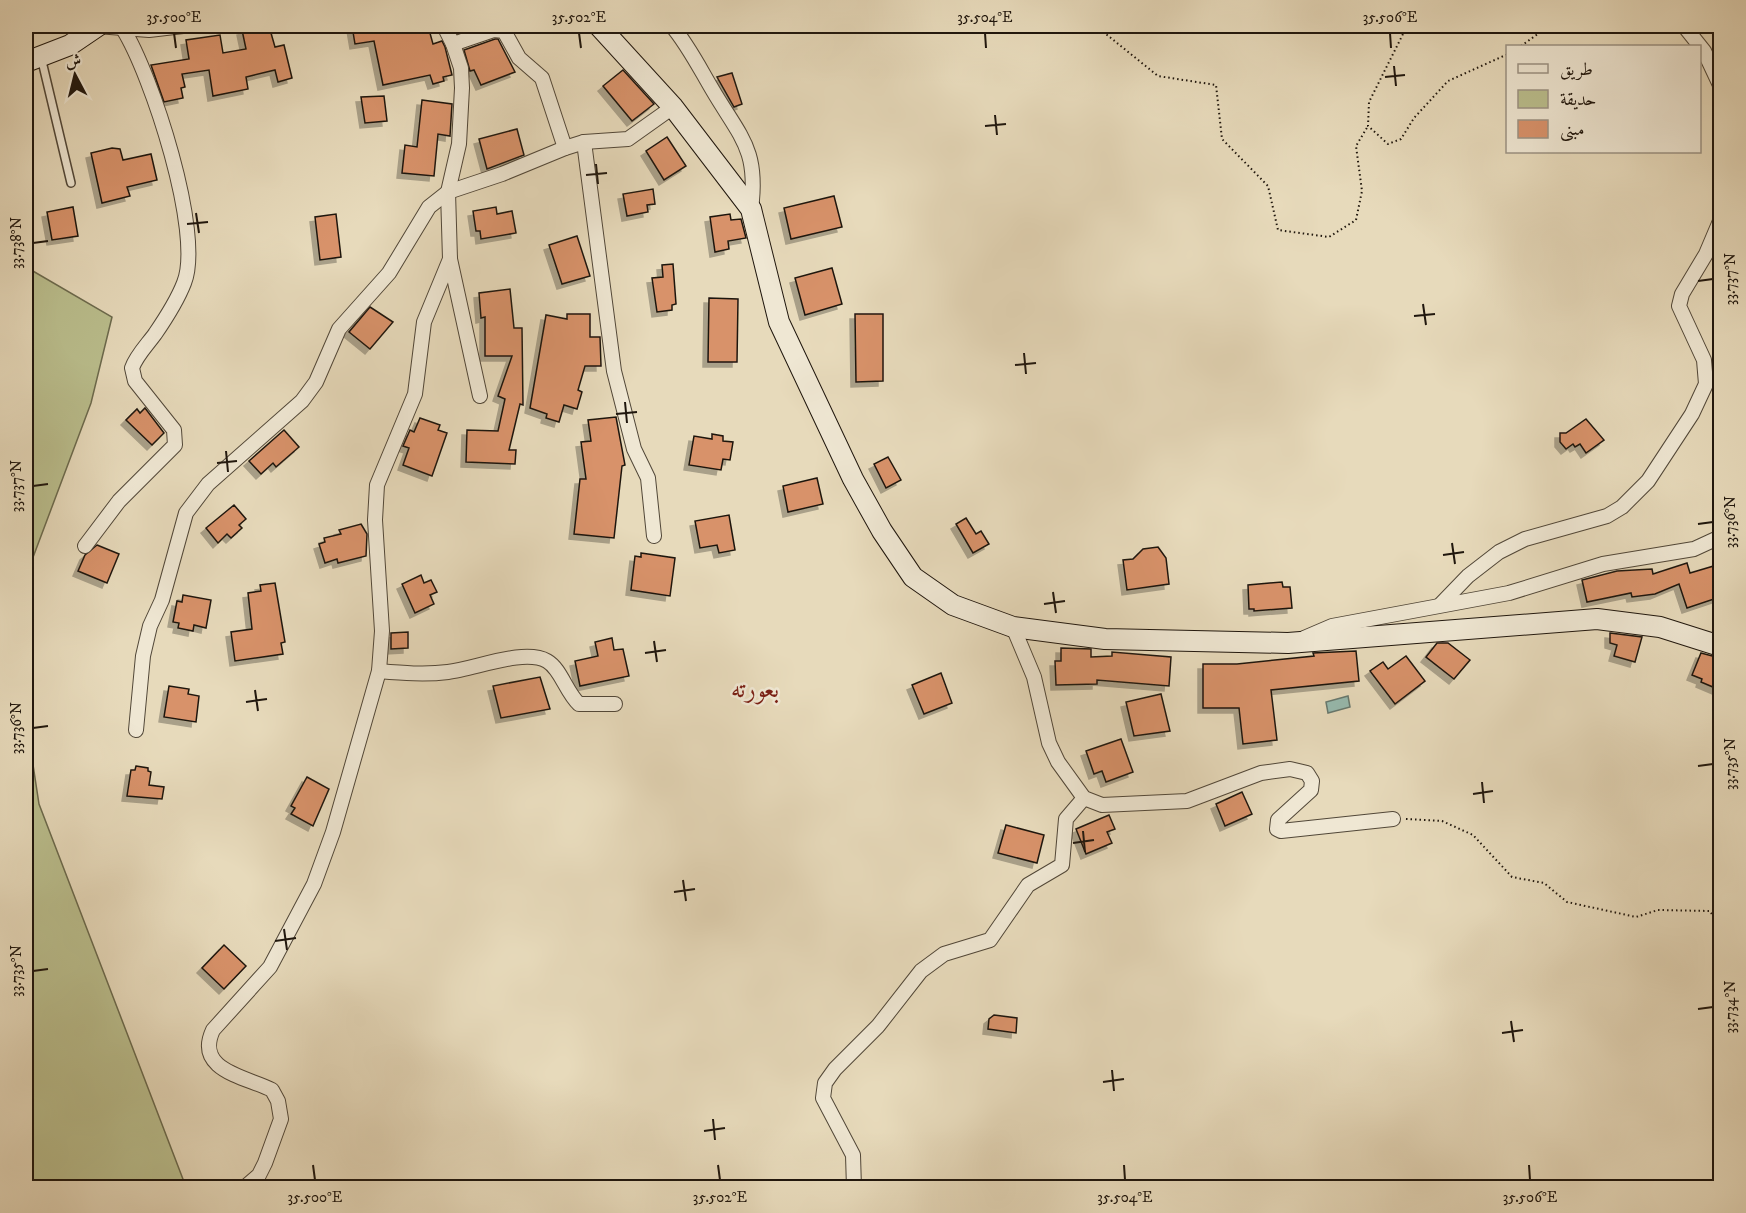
<svg xmlns="http://www.w3.org/2000/svg" width="1746" height="1213" font-family="'IM FELL DW Pica',Amiri,serif">
<style>
.green{fill:#babe8d;stroke:#6c6a4d;stroke-width:1.5}
.water{fill:#97bbb0;stroke:#67796f;stroke-width:1.5}
.building{fill:#d8926b;stroke:#1f160d;stroke-width:1.5;filter:url(#shadow)}
.lines{fill:none;stroke-linecap:round;stroke-linejoin:round}
.service-casing{stroke:#514738;stroke-width:10}
.minor-casing{stroke:#514738;stroke-width:16}
.secondary-casing{stroke:#1f160d;stroke-width:22}
.path{stroke:#1f160d;stroke-width:2;stroke-dasharray:1.5 3;stroke-linecap:butt}
.service{stroke:#efe7d3;stroke-width:7}
.minor{stroke:#efe7d3;stroke-width:14}
.secondary{stroke:#efe7d3;stroke-width:20}
.ticks{fill:none;stroke:#1f160d;stroke-width:2}
.labels{text-anchor:middle;stroke-width:5;stroke-linejoin:round;paint-order:stroke}
.quarter-label{font-size:26px;fill:#7a1f14;stroke:#efe7d3}
.neatline{fill:none;stroke:#1f160d;stroke-width:2}
.ticks-label{font-size:15px;text-anchor:middle;fill:#1f160d}
</style>
<defs>
<filter id="shadow"><feDropShadow dx="-5" dy="5" stdDeviation="0" flood-color="#0004"/></filter>
</defs>
<rect width="100%" height="100%" fill="#e7dabb"/>
<filter id="stains"><feTurbulence type="fractalNoise" baseFrequency=".00333" numOctaves="4"/><feColorMatrix values="0 0 0 0 .2 0 0 0 0 .09 0 0 0 0 .02 0 0 0 .5 -.17"/></filter>
<radialGradient id="worn" r=".72"><stop offset=".6" stop-color="#630" stop-opacity="0"/><stop offset="1" stop-color="#630" stop-opacity=".3"/></radialGradient>
<g class="green">
<path d="M26 267 112 317 91 403 26 576Z"/>
<path d="M26 719 39 804 186 1187H26Z"/>
</g>
<path class="water" d="M1348 696 1350 707 1328 713 1326 702Z"/>
<g class="building">
<path d="M262 26H269L275 47 284 45 292 78 278 82 275 70 246 77 248 89 213 96 209 70 182 74 185 87 181 88 183 98 164 102 151 65 189 59 186 40 220 35 223 53 246 49 242 30Z"/>
<path d="M352 26H428L433 44 442 41 445 47 452 75 443 77 444 81 433 84 430 75 383 85 374 41 355 44Z"/>
<path d="M495 39H498L515 72 481 85 474 70 470 71 464 50Z"/>
<path d="M623 70 654 104 632 121 603 86Z"/>
<path d="M732 73 742 104 734 107 717 77Z"/>
<path d="M384 96 387 121 365 123 361 97Z"/>
<path d="M422 100 452 104 450 136 438 134 434 176 402 173 405 145 417 147Z"/>
<path d="M517 129 524 155 487 169 479 139Z"/>
<path d="M667 137 686 166 664 180 646 151Z"/>
<path d="M112 148 120 149 123 160 151 154 157 180 127 187 130 196 102 203 91 153Z"/>
<path d="M653 189 655 204 647 205 648 212 627 216 623 194Z"/>
<path d="M834 196 842 227 791 239 784 208Z"/>
<path d="M73 207 78 236 52 240 47 212Z"/>
<path d="M496 207 497 214 512 211 516 233 481 239 480 231H476L473 211Z"/>
<path d="M336 214 341 257 320 260 315 217Z"/>
<path d="M730 214 731 220 741 219 746 238 728 241 729 249 715 252 710 217Z"/>
<path d="M577 236 590 276 562 284 549 245Z"/>
<path d="M673 264 676 304 672 305V310L657 312 652 278 663 277 662 265Z"/>
<path d="M832 268 842 304 805 315 795 278Z"/>
<path d="M510 289 514 328H522L523 405 520 404 509 450H516L515 464 466 462 467 430 498 431 505 399 498 396 512 356H485V317L481 318 479 293Z"/>
<path d="M709 298 738 299 737 362H708Z"/>
<path d="M370 307 393 322 370 349 349 332Z"/>
<path d="M567 314H590V337H600L601 366H585L578 390 582 392 577 409 564 405 559 422 546 418 547 414 530 408 546 315 567 319Z"/>
<path d="M855 314H883V381L856 382Z"/>
<path d="M145 408 164 433 152 445 126 420 137 409 140 413Z"/>
<path d="M616 417 625 465 622 466 614 538 574 534 580 479H586L581 442 591 441 588 420Z"/>
<path d="M420 418 440 425 438 430 447 433 432 476 403 465 409 448 403 446 410 430 414 432Z"/>
<path d="M1586 419 1604 440 1586 453 1580 444 1575 447 1573 444 1566 449 1560 442V433H1566Z"/>
<path d="M284 430 299 447 276 467 273 463 261 474 249 461Z"/>
<path d="M712 434 723 436V441L733 442 730 460 723 459 721 470 689 465 694 436 712 439Z"/>
<path d="M888 457 901 480 886 488 874 464Z"/>
<path d="M817 478 823 504 788 512 783 486Z"/>
<path d="M234 505 246 519 239 525 242 528 231 538 227 534 218 543 206 528Z"/>
<path d="M729 515 735 550 719 553 717 545 700 548 695 521Z"/>
<path d="M966 518 976 534 981 531 989 544 973 553 956 524Z"/>
<path d="M361 524 367 534 366 556 338 563 337 559 325 563 319 544 325 542 324 538 341 534 339 530Z"/>
<path d="M97 545 119 554 107 583 78 571 85 555Z"/>
<path d="M1158 547 1166 558 1169 584 1127 590 1123 560 1133 559 1143 549Z"/>
<path d="M641 553 675 558 670 596 631 590 635 556 641 557Z"/>
<path d="M1687 563 1690 573 1717 565 1720 575V597L1687 608 1679 584 1655 594 1632 597 1631 593 1587 602 1582 580 1617 571 1652 569 1653 574Z"/>
<path d="M421 575 424 583 431 580 437 592 430 595 434 604 415 613 402 584Z"/>
<path d="M1282 582 1283 587H1290L1292 608 1254 611V609H1249L1248 585Z"/>
<path d="M275 583 285 642 281 643 283 654 235 661 231 632 252 629 248 593 261 591 260 585Z"/>
<path d="M183 595 211 600 206 628 194 625 193 631 178 628 179 623 173 622 177 601 182 602Z"/>
<path d="M408 632V648L391 649V633Z"/>
<path d="M1610 633 1642 637 1635 662 1614 656 1617 645 1610 643Z"/>
<path d="M612 638 614 650 623 649 629 676 580 686 575 661 598 656 595 642Z"/>
<path d="M1437 643H1448L1470 660 1454 679 1426 657Z"/>
<path d="M1061 648 1091 649V657L1112 656V652L1171 657 1169 686 1097 680V684L1056 685 1055 661H1061Z"/>
<path d="M1356 651 1359 681 1271 690 1277 740 1243 744 1239 708H1203V664H1237L1314 656 1313 653Z"/>
<path d="M1701 653 1720 658V690L1701 682 1702 679 1692 675Z"/>
<path d="M1406 656 1425 681 1395 704 1370 671 1383 662 1388 669Z"/>
<path d="M941 673 952 703 924 714 912 685Z"/>
<path d="M540 677 550 709 501 718 493 686Z"/>
<path d="M169 686 189 689 188 694 199 696 196 722 164 717Z"/>
<path d="M1161 694 1170 731 1134 736 1126 702Z"/>
<path d="M1121 739 1133 772 1106 782 1102 771 1094 774 1086 751Z"/>
<path d="M136 766 148 768V771L151 772 149 785 164 787 162 799 127 796 131 770H135Z"/>
<path d="M307 777 329 789 313 826 291 814 295 808 291 806Z"/>
<path d="M1242 792 1252 814 1225 826 1216 804Z"/>
<path d="M1109 815 1115 829 1107 832 1112 843 1086 854 1076 829Z"/>
<path d="M1006 825 1044 835 1037 863 998 853Z"/>
<path d="M224 945 246 966 224 989 202 968Z"/>
<path d="M994 1015 1017 1018 1016 1033 988 1029 989 1019Z"/>
</g>
<g class="lines">
<defs>
<path id="service" d="M41 57 71 183"/>
<g id="minor">
<path d="M97 26 149 30 183 26"/>
<path d="M672 26C688 45 699 67 712 89 740 137 759 149 751 209"/>
<path d="M1684 26 1704 51 1720 85"/>
<path d="M453 44 494 30 504 31 519 58 542 78 565 148"/>
<path d="M584 142 614 371 634 449 648 478 654 536"/>
<path d="M450 259 480 396"/>
<path d="M85 546 119 501 175 445 174 430 135 381 132 368C136 356 147 345 155 334 166 318 177 301 184 283 204 234 151 73 123 29"/>
<path d="M1440 605 1468 576 1499 552 1525 539 1607 516 1622 507 1648 481 1692 414 1706 384 1704 360 1679 306 1682 294 1706 254 1720 221"/>
<path d="M1013 627 1034 677 1049 743 1058 762 1084 798 1102 805 1187 801 1261 773 1290 769 1307 773 1312 781 1311 790 1278 820 1277 829 1281 831 1393 819"/>
<path d="M1304 638 1332 626 1509 593 1603 564 1694 549 1720 537"/>
<path d="M379 671C402 673 425 675 448 672 475 669 524 648 547 661 561 669 566 692 579 704H615"/>
<path d="M136 730 143 656 150 626 162 600 186 513 208 484 302 401 316 382 339 329 389 273 429 207 448 192 502 174 565 148 584 142 628 139 673 107"/>
<path d="M244 1188 259 1175 265 1163 281 1119 278 1101 272 1090C247 1077 194 1071 213 1030L270 967 314 884 333 832 379 671 382 631 375 520 377 485 415 394 424 322 450 259 448 192 459 144 462 88 461 68 453 44 444 26"/>
<path d="M854 1188 853 1155 823 1098 825 1083 835 1069 878 1026 921 971 944 954 990 940 1028 885 1062 865 1066 819 1084 798"/>
</g>
<g id="secondary">
<path d="M599 26 673 107 751 209 779 322 853 479 882 531 913 577 953 605 1013 627 1105 639 1288 643 1597 619 1660 627 1720 646"/>
<path d="M26 62 70 45 98 26"/>
</g>
</defs>
<use href="#service" class="service-casing"/>
<use href="#minor" class="minor-casing"/>
<use href="#secondary" class="secondary-casing"/>
<g class="path">
<path d="M1096 26 1158 76 1216 85 1222 139 1268 186 1278 230 1329 237 1356 220 1362 191 1356 146 1368 126"/>
<path d="M1407 26 1369 102 1368 126 1388 144 1401 139 1414 118 1448 81 1508 54"/>
<path d="M1521 46 1549 26"/>
<path d="M1406 819 1442 821 1473 835 1512 877 1544 883 1567 902 1636 917 1658 910 1710 911 1720 928"/>
</g>
<use href="#service" class="service"/>
<use href="#minor" class="minor"/>
<use href="#secondary" class="secondary"/>
</g>
<path class="ticks" d="M174 33 176 48M579 33 581 48M985 33 986 48M1390 33 1391 48M1394 66 1396 86M1385 77 1405 75M995 115 997 135M985 126 1006 124M596 164 598 184M586 175 607 173M196 213 199 233M187 224 208 222M33 243 48 241M1698 281 1713 279M1423 304 1426 325M1414 316 1435 314M1024 353 1026 374M1015 365 1036 363M625 402 627 423M616 414 637 412M226 451 228 472M217 463 237 461M33 486 48 484M1698 524 1713 522M1452 543 1455 564M1443 555 1464 552M1053 592 1056 613M1044 604 1065 601M654 641 657 662M645 653 666 650M255 690 258 711M246 702 267 699M33 728 48 726M1698 766 1713 764M1482 782 1484 803M1473 794 1493 791M1083 831 1085 852M1073 843 1094 840M683 880 686 901M674 892 695 889M284 929 287 950M275 941 296 938M33 971 48 969M1698 1009 1713 1007M1511 1021 1514 1042M1502 1033 1523 1030M1112 1070 1114 1091M1103 1082 1124 1079M713 1119 715 1140M704 1131 725 1128M313 1165 315 1180M718 1165 720 1180M1124 1165 1125 1180M1529 1165 1530 1180"/>
<g class="labels">
<g class="quarter-label">
<text x="755" y="697">بعورته</text>
</g>
</g>
<rect width="1746" height="1213" fill="none" stroke="#e7dabb" stroke-width="66"/>
<rect x="1506" y="45" width="195" height="108" fill="#efe7d3" stroke="#9c9384" stroke-width="1.5"/>
<rect x="1518" y="64" width="30" height="9" fill="#efe7d3" stroke="#9c9384" stroke-width="1.5"/>
<text x="1560" y="75" font-size="18" fill="#1f160d">طريق</text>
<rect x="1518" y="90" width="30" height="18" fill="#babe8d" stroke="#9c9384" stroke-width="1.5"/>
<text x="1560" y="105" font-size="18" fill="#1f160d">حديقة</text>
<rect x="1518" y="120" width="30" height="18" fill="#d8926b" stroke="#9c9384" stroke-width="1.5"/>
<text x="1560" y="135" font-size="18" fill="#1f160d">مبنى</text>
<g transform="translate(75 75) rotate(353)" stroke="#efe7d3" stroke-width="4.5" paint-order="stroke">
<path d="M0-4.5L10 22L0 15L-10 22Z" fill="#1f160d"/>
<text y="-9" font-size="16" font-weight="bold" text-anchor="middle" fill="#1f160d">ش</text>
</g>
<rect x="33" y="33" width="1680" height="1147" class="neatline"/>
<g class="ticks-label">
<text x="174" y="22">35.500°E</text>
<text x="579" y="22">35.502°E</text>
<text x="985" y="22">35.504°E</text>
<text x="1390" y="22">35.506°E</text>
<text transform="translate(16 243) rotate(-90)" y="5">33.738°N</text>
<text transform="translate(1730 279) rotate(-90)" y="5">33.737°N</text>
<text transform="translate(16 486) rotate(-90)" y="5">33.737°N</text>
<text transform="translate(1730 522) rotate(-90)" y="5">33.736°N</text>
<text transform="translate(16 728) rotate(-90)" y="5">33.736°N</text>
<text transform="translate(1730 764) rotate(-90)" y="5">33.735°N</text>
<text transform="translate(16 971) rotate(-90)" y="5">33.735°N</text>
<text transform="translate(1730 1007) rotate(-90)" y="5">33.734°N</text>
<text x="315" y="1202">35.500°E</text>
<text x="720" y="1202">35.502°E</text>
<text x="1125" y="1202">35.504°E</text>
<text x="1530" y="1202">35.506°E</text>
</g>
<rect width="100%" height="100%" filter="url(#stains)"/>
<rect width="100%" height="100%" fill="url(#worn)"/>
</svg>
